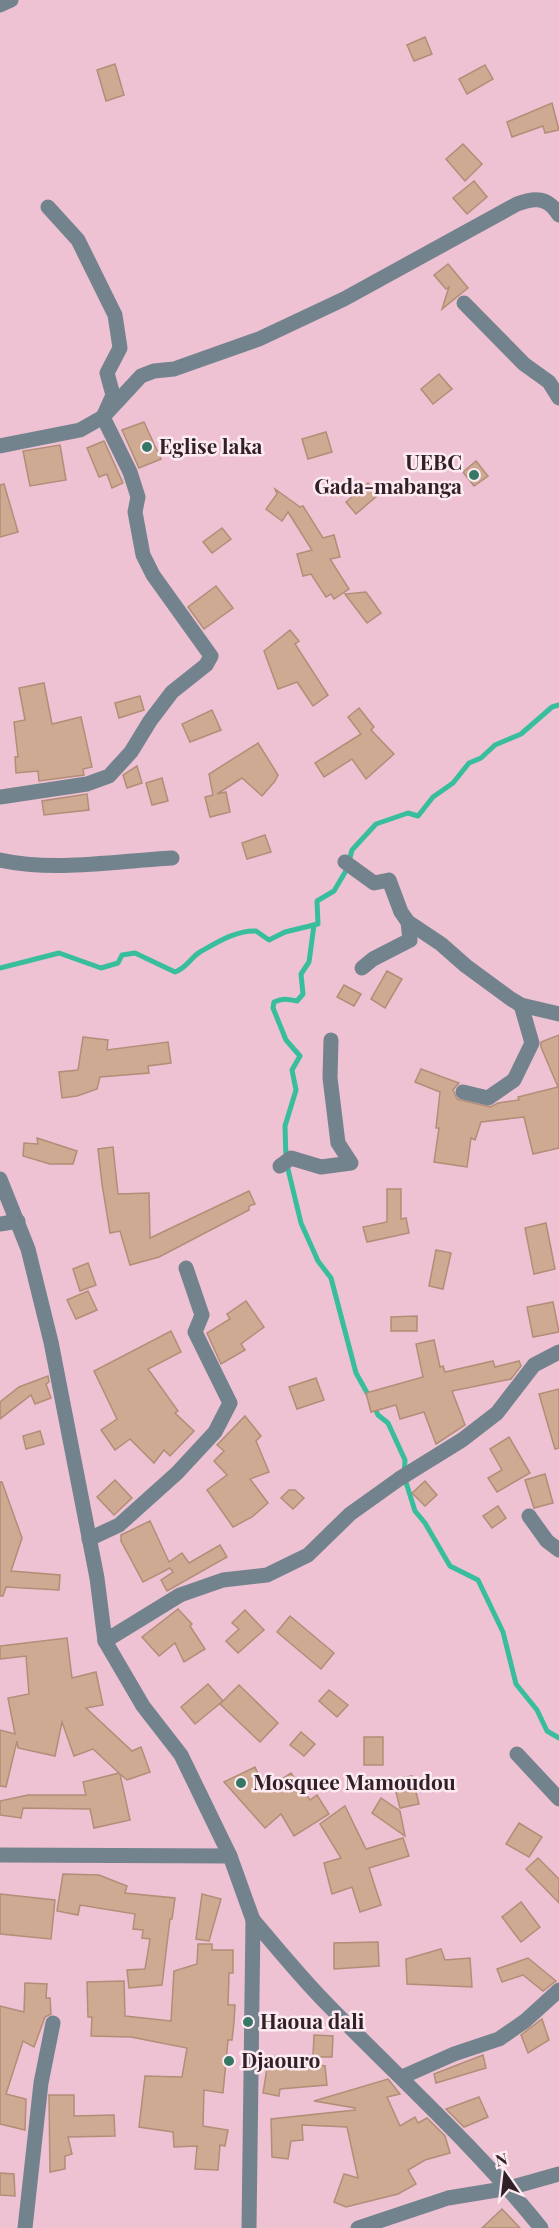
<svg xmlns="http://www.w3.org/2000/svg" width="559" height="2228" font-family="'Playfair Display',serif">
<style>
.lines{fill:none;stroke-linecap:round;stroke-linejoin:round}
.stream{stroke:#38be9d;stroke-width:5}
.building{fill:#cfaa93;stroke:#b28d77;stroke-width:1.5}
.minor{stroke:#73838d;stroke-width:15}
.poi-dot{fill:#377765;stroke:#feebf2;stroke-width:2}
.labels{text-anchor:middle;stroke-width:5;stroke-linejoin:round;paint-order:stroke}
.poi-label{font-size:21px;font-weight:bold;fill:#302027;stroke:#feebf2;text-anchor:start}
</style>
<rect width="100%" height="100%" fill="#eec2d3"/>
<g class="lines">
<g class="stream">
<path d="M314 925 309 962 301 974 303 994 297 1001C287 999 283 998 274 1002L273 1008 286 1040 300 1056 292 1070 296 1090 285 1126 286 1161 301 1223 318 1261 331 1278 356 1373 370 1398"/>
<path d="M0 968 59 953 101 968 118 963 122 955 135 953 175 972C187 968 190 958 200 952 216 943 236 930 256 931L269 940 285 932 318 924 317 901 334 891 347 869 352 850 376 824 408 813 418 816 433 797 453 783 469 763 481 758 495 745 521 734 552 707 559 705"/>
<path d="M374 1406 378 1415 388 1423 405 1460 404 1476 415 1511 425 1523 450 1566 478 1580 503 1632 516 1684 537 1710 547 1731 559 1738"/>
</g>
</g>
<g class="building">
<path d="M425 37 432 54 414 61 407 45Z"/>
<path d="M115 64 124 95 106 101 97 70Z"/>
<path d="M485 65 493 79 467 94 459 79Z"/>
<path d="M552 103 559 130 545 133 543 126 512 137 507 122Z"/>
<path d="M463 144 482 164 465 181 446 159Z"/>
<path d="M474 181 487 197 467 214 453 198Z"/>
<path d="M448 264 468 288 442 309 449 287 446 289 434 275Z"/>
<path d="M439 374 452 389 433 404 421 389Z"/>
<path d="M144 422 161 459 139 468 122 430Z"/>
<path d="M326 432 332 452 308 459 302 439Z"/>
<path d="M104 441 123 483 112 488 107 474 99 477 87 448Z"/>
<path d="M60 445 66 480 30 486 23 451Z"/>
<path d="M476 461 488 476 474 486 463 472Z"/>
<path d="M368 483 378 495 356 514 346 502Z"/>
<path d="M4 484 18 532 0 537V485Z"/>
<path d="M275 489 300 507 303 506 323 538 334 535 340 557 330 559 349 589 334 599 331 594 326 597 311 574 303 576 297 554 312 550 288 512 282 521 266 509 277 494Z"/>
<path d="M222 528 231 539 212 553 203 542Z"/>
<path d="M216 586 233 608 204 629 188 607Z"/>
<path d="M366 592 381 613 367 623 345 594Z"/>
<path d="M290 630 299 641 295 644 328 695 313 706 297 682 278 689 264 651Z"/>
<path d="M44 683 52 724 81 717 92 767 83 769 84 775 39 781 38 771 16 773 15 757H18L14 722 25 720 19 688Z"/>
<path d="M140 696 144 710 119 718 115 703Z"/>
<path d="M359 708 374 727 371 730 394 754 366 779 352 759 324 777 315 763 361 734 348 717Z"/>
<path d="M212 710 221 730 190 742 182 724Z"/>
<path d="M258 743 278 775 275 781 262 796 242 778 217 794 226 792 230 812 210 817 205 797 213 795 209 774Z"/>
<path d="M137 766 142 783 127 788 123 775Z"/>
<path d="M162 778 168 801 152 805 146 783Z"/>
<path d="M87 794 89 810 44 815 42 801Z"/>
<path d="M265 835 271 852 247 859 242 843Z"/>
<path d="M387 971 402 979 385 1008 371 999Z"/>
<path d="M344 985 361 994 354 1006 337 997Z"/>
<path d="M559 1035V1148L533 1154 524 1117 481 1122 475 1140 471 1138 467 1167 434 1162 439 1128H436L440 1092 415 1082 421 1069 459 1083 453 1090 457 1099 490 1107 498 1103 519 1100 518 1097 558 1087 541 1047V1042Z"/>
<path d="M83 1037 108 1040 107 1050 168 1042 171 1063 148 1066 149 1073 100 1077 97 1089 77 1096 62 1098 59 1072 78 1070Z"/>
<path d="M37 1138 77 1151 73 1164H50L23 1156 24 1143 38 1144Z"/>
<path d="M113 1147 118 1194 149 1193 150 1238 249 1191 255 1204 249 1206V1210L159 1257 130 1265 120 1231 110 1233 102 1184 98 1149Z"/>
<path d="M387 1189H401V1219L406 1218 409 1233 367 1242 363 1227 387 1222Z"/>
<path d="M546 1223 555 1269 534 1274 525 1228Z"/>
<path d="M436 1250 451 1253 443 1289 429 1286Z"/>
<path d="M88 1263 96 1285 80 1291 73 1269Z"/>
<path d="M88 1291 97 1310 76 1319 67 1300Z"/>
<path d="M246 1301 264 1327 241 1344 245 1350 221 1364 207 1333 230 1319 227 1314Z"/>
<path d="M553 1302 559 1332 533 1337 527 1307Z"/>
<path d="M417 1316V1331H391V1317Z"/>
<path d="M171 1331 181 1352 148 1369 178 1411 175 1413 194 1431 170 1456 164 1450 154 1463 130 1439 115 1450 101 1430 117 1419 94 1371Z"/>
<path d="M434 1340 440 1367 443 1366 445 1372 493 1361 495 1367 519 1361 521 1366 511 1379 452 1391 465 1425 436 1444 424 1412 400 1419 396 1405 371 1412 366 1393 423 1377 416 1344Z"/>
<path d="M48 1376 49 1382 46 1384 51 1398 35 1404 31 1395 0 1419V1402L19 1387Z"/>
<path d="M316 1378 324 1400 297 1409 289 1387Z"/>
<path d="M559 1389V1448L555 1449 539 1394Z"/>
<path d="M245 1416 261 1436 256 1441 269 1472 250 1479 268 1503 252 1517 233 1527 207 1490 227 1475 214 1461 224 1451 217 1445Z"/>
<path d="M40 1431 44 1444 26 1449 23 1436Z"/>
<path d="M509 1437 530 1473 497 1492 488 1478 502 1470 490 1449Z"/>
<path d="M545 1474 553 1503 534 1508 525 1480Z"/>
<path d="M115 1480 132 1498 114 1515 97 1497Z"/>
<path d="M425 1481 437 1495 425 1506 412 1493Z"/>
<path d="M0 1482H2L22 1538 11 1571 60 1575 59 1590 6 1587 3 1596H0Z"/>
<path d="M289 1490H295L304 1498 293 1509 281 1498Z"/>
<path d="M498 1506 506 1518 492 1528 483 1516Z"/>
<path d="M150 1521 169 1562 182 1553 189 1563 220 1545 227 1557 167 1591 161 1580 173 1572 170 1568 143 1582 121 1541V1535Z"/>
<path d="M178 1609 192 1624 190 1626 205 1649 184 1662 175 1643 159 1656 142 1637Z"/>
<path d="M245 1610 264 1630 238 1653 226 1641 239 1629 232 1623Z"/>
<path d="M290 1616 334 1653 321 1669 277 1632Z"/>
<path d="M67 1638 72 1678 96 1672 103 1705 86 1708 132 1751 141 1747 150 1772 127 1780 120 1774 130 1820 94 1828 90 1809 23 1808 21 1818 0 1815V1801L28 1795H86L83 1782 119 1773 93 1749 74 1756 62 1722 55 1756 18 1748 17 1741 6 1787 0 1786V1730L15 1734 8 1698 29 1694 26 1656 0 1659V1646Z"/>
<path d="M208 1684 223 1701 195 1724 181 1707Z"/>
<path d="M239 1685 278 1723 260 1742 220 1704Z"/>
<path d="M329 1690 348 1705 337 1717 319 1701Z"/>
<path d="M301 1732 315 1744 304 1756 290 1745Z"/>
<rect x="364" y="1737" width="19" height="28"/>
<path d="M255 1767 265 1790 291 1773 310 1800 317 1795 329 1814 294 1836 281 1814 265 1828 224 1782Z"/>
<path d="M412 1776 419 1804 400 1808 393 1780Z"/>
<path d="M381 1798 400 1811 405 1836 372 1813Z"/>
<path d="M345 1806 366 1849 403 1838 409 1856 369 1868 381 1905 360 1912 352 1887 332 1894 324 1863 341 1858 320 1824Z"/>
<path d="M519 1823 542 1837 529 1857 506 1844Z"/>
<path d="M538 1858 559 1879V1903L526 1869Z"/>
<path d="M63 1874 99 1875 127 1886 125 1893 175 1898 172 1919H170L162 1985 129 1988 127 1970 145 1969 150 1939 142 1938 143 1930 133 1929 135 1914 80 1905 78 1915 57 1911Z"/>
<path d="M0 1894 55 1900 51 1939 0 1934Z"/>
<path d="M202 1894 221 1899 209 1941 196 1939Z"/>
<path d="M521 1902 540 1927 521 1942 502 1917Z"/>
<path d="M378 1942 379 1966 334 1969V1943Z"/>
<path d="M198 1944H212V1950H233V1973H229L228 2005H235L234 2022 232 2040H228L223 2093 204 2090 203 2126 228 2130 225 2146 220 2145 218 2170 195 2169 197 2146 174 2147 173 2132 139 2127 145 2076 182 2077 187 2048 131 2037 91 2036 92 2017H88L87 1982 124 1981 125 2016 171 2021 174 1971 197 1964Z"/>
<path d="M441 1949 445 1960 470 1958 472 1987 407 1984 406 1959Z"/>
<path d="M528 1958 556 1981 543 1991 523 1975 502 1982 497 1969Z"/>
<path d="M25 1983 47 1984 46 1998H50L51 2014 45 2017 34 2047 23 2041 6 2094 26 2099 25 2130 0 2124V2006L24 2012Z"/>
<path d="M542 2019 549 2040 528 2053 521 2035Z"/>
<path d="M314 2035 333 2036 332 2057H313Z"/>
<path d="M483 2055 486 2068 436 2083 434 2074Z"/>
<path d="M269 2056 325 2066 327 2085 280 2089 279 2096 263 2093Z"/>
<path d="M388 2079 400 2094 387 2097 400 2126 415 2117 418 2123 427 2118 445 2136 450 2153 425 2160 408 2170 416 2184 398 2194 346 2207 334 2202 344 2174 358 2178 347 2127 302 2125 303 2140 291 2141 288 2159 272 2157 271 2119 355 2110V2108L314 2101Z"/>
<path d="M49 2095H74V2116L114 2115 115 2136 68 2137 72 2154 65 2156V2169L50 2172Z"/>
<path d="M479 2097 488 2117 464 2127 446 2109Z"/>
<path d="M0 2173 14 2174 15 2196 0 2195Z"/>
<path d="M502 2209 520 2228H482Z"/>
</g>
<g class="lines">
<g class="minor">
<path d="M0 5 11 0"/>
<path d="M464 303 524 364 549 382 559 398"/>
<path d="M0 446 80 430 103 417 141 376 154 371 174 369 259 339 344 299 517 204C535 197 548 197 559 215"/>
<path d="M0 797 87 784 109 776 131 752 150 721 172 692 206 665 211 656 153 575 143 555 135 512 138 497 130 472 103 417 113 395 107 373 120 348 115 315 78 240 48 207"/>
<path d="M0 860C55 872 116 861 172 858"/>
<path d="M345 862 374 883 389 880 401 912 408 922 441 944 466 966 511 999 521 1005 559 1014"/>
<path d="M362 968 373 959 410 940 408 922"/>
<path d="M463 1092 488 1098 514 1080 532 1043 521 1005"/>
<path d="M280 1166 291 1158 321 1167 351 1163 338 1143 330 1078 331 1040"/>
<path d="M0 1179 28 1249 51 1342 97 1578 105 1641 143 1706 181 1755 230 1856 253 1920 249 2228"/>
<path d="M0 1224 18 1221"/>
<path d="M529 1516 547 1541 559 1550"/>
<path d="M89 1539 119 1525 177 1473 215 1432 230 1403 195 1332 202 1315 186 1268"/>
<path d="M105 1641 180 1595 223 1580 267 1575 308 1555 350 1514 399 1479 462 1440 497 1413 534 1365 559 1352"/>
<path d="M517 1754 559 1799"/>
<path d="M0 1855 230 1856"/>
<path d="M253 1920C278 1949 302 1979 329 2006 401 2080 477 2148 541 2228"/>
<path d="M402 2077 454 2054 499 2039 525 2021 559 1990"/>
<path d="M25 2228 41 2083 53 2023"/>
<path d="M358 2228 448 2198 509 2188 559 2174"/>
</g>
</g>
<g class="poi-dot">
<circle cx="147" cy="447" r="6"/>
<circle cx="474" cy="475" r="6"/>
<circle cx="241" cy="1783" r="6"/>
<circle cx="248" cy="2022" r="6"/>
<circle cx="229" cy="2061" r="6"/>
</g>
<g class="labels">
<g class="poi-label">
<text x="159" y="454">Eglise laka</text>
<text x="462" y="470" text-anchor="end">UEBC<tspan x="462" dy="24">Gada-mabanga</tspan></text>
<text x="253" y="1790">Mosquee Mamoudou</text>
<text x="260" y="2029">Haoua dali</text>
<text x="241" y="2068">Djaouro</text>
</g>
</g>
<g transform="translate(505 2174) rotate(346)" stroke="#feebf2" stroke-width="4.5" paint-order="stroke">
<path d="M0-4.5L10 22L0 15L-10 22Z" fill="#302027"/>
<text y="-9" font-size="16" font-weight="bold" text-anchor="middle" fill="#302027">N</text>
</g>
</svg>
